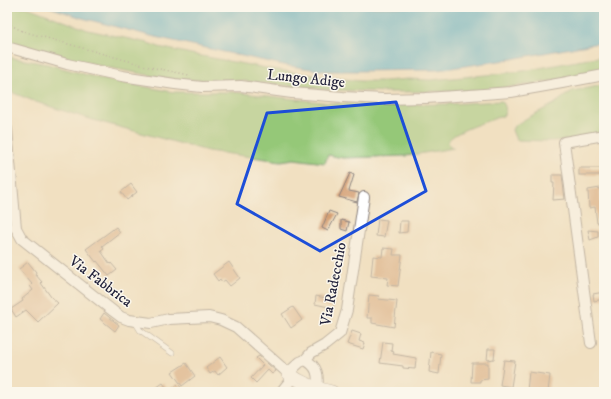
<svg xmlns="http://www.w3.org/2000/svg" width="611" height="399" font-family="'IM FELL DW Pica',serif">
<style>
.green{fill:#95c878;stroke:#5c755a}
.water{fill:#50aecf;stroke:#396885}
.building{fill:#d49f73}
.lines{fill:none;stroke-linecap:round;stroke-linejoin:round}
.service-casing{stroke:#8a817e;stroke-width:6}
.minor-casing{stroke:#8a817e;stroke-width:12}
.tertiary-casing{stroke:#8a817e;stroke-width:14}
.path{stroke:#8a817e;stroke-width:1.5;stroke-dasharray:1 3;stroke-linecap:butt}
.service{stroke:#fff;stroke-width:5}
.minor{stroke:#fff;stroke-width:10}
.tertiary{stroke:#fff;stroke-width:13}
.marked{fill:none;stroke:#1d4ed8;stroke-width:3;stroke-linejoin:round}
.labels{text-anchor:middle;stroke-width:3;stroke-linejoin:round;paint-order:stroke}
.street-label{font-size:15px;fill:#22223b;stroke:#fbf7ec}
</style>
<rect width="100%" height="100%" fill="#fbf7ec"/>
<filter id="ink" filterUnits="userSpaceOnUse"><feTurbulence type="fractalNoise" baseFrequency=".025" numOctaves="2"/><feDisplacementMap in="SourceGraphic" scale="8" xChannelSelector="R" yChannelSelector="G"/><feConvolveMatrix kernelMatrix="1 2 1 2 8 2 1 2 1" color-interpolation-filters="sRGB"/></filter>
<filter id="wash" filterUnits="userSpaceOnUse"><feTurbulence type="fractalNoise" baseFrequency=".012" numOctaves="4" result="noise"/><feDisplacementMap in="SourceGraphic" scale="16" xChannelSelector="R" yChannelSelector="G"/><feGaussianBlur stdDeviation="0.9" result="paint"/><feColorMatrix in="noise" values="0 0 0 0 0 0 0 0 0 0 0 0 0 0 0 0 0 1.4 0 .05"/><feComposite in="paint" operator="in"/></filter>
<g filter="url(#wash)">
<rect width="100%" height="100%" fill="#f1e0c1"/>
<g class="green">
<path d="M7 7H27L88 30 148 43 159 47 196 55 271 69 326 77 361 81H384L409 79 430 80 496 74 523 71 604 56V72L533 84 477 91 390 92 331 90 233 80H175L105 67 49 52 7 43Z"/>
<path d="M8 57 47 64 102 79 174 92H233L330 103 389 105 448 104 502 101C506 107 507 110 503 116 497 118 428 138 454 148L406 156 343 158 328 155 325 163 294 159 281 161 208 151 86 118 36 102 11 92Z"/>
<path d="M604 85V131L569 140 549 141 516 140 512 130 514 126 527 118 554 104 572 91Z"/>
</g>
<path class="water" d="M49 7H604V42L506 60 438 70 357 71H325L283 65 151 36 82 18Z"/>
<g id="blocks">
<g class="building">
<rect x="579" y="168" width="25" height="7"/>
<path d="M350 173 354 175 349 191 359 193 357 202 339 197Z"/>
<path d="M552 175H562L565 199 553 200 554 183H552Z"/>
<path d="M131 184 137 192 127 200 121 192Z"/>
<path d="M600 188 602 222 597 223 595 207 589 208 588 190Z"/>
<path d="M329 211 337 214 328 231 322 228Z"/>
<path d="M378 219 387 220 384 237 376 236Z"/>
<path d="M341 220 349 222 347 231 341 229Z"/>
<path d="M400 221H408L407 232 399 233Z"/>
<path d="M116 227 120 232 102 246 104 249 101 251 110 264 111 263 117 270 109 276 97 261 96 262 86 249Z"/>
<path d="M588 230 598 231V237L590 240Z"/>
<path d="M383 248 394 249 393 255H402L398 286 387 285 388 278 371 276 373 256 382 257Z"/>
<path d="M28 262 36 272 35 274 42 282 41 283 51 297 58 303 38 322 26 310 16 317 11 309 23 301 22 299 33 290 30 286 32 284 19 269Z"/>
<path d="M229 262 240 278 230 286 225 280 222 282 220 279 218 281 213 274Z"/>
<path d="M604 292V299L594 301 593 294Z"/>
<path d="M369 295 379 296 378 299 397 301 394 327 372 323V318H367Z"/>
<path d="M316 296 335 300 333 308 315 304Z"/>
<path d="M293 307 302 320 291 328 282 314Z"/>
<path d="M104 313 119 325 115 331 100 319Z"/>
<path d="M352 331 361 334 359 341 365 343 363 349 347 344Z"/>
<path d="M383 342 392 343 391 351 394 352 393 354 416 358 415 369 403 368V366L380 363Z"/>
<path d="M488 349H495L494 359 487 360Z"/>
<path d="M431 352 441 354 439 374 429 372Z"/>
<path d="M259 356 276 371 272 374 268 370 256 383 251 378 263 365 256 358Z"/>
<path d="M220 357 227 367 218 375 215 371 210 374 206 368Z"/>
<path d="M504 360 515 361 511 387 500 385Z"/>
<path d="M186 363 195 376 182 386 172 372Z"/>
<path d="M472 363H488V379L480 380V382H471Z"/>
<path d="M529 372 550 375 548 392 527 391Z"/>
<path d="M163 383 169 391 178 384 185 392H150Z"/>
</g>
</g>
</g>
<g filter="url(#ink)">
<use href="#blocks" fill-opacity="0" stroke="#8a817e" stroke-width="1"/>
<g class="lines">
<defs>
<g id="service">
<path d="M7 229 16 228"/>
<path d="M136 321 137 325 140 330 172 353"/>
</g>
<g id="minor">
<path d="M7 47 67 64 122 76 175 84 202 87 241 86 292 93 343 97 384 99 426 98 470 95 511 92 562 83 604 75"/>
<path d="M7 129 16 228 22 239 113 311 121 317 129 320 151 323 169 319 209 317 221 320 236 327 288 373 300 362 305 360C318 366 319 376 317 389"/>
<path d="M591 343 564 142 604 135"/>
<path d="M305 360 311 353 325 345 340 333 347 310 364 197"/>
<path d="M281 392 293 377"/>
</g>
<path id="tertiary" d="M288 373C302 384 315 388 332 392"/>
</defs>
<use href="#service" class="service-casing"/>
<use href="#minor" class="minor-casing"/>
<use href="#tertiary" class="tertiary-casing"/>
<path class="path" d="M7 23 22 31 150 67 189 75"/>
<use href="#service" class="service"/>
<use href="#minor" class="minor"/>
<use href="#tertiary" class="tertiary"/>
</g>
</g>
<path d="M0 0H611V399H0ZM396 102 426 191 320 251 237 204 267 113Z" fill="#f1e0c1" fill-opacity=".55" fill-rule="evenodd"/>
<path class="marked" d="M396 102 426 191 320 251 237 204 267 113Z"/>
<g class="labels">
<g class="street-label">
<text transform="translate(306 78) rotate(6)" y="5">Lungo Adige</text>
<text transform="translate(101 281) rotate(37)" y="5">Via Fabbrica</text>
<text transform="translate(333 284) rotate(-79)" y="5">Via Radecchio</text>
</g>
</g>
<rect width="611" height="399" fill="none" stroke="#fbf7ec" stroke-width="24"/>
</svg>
